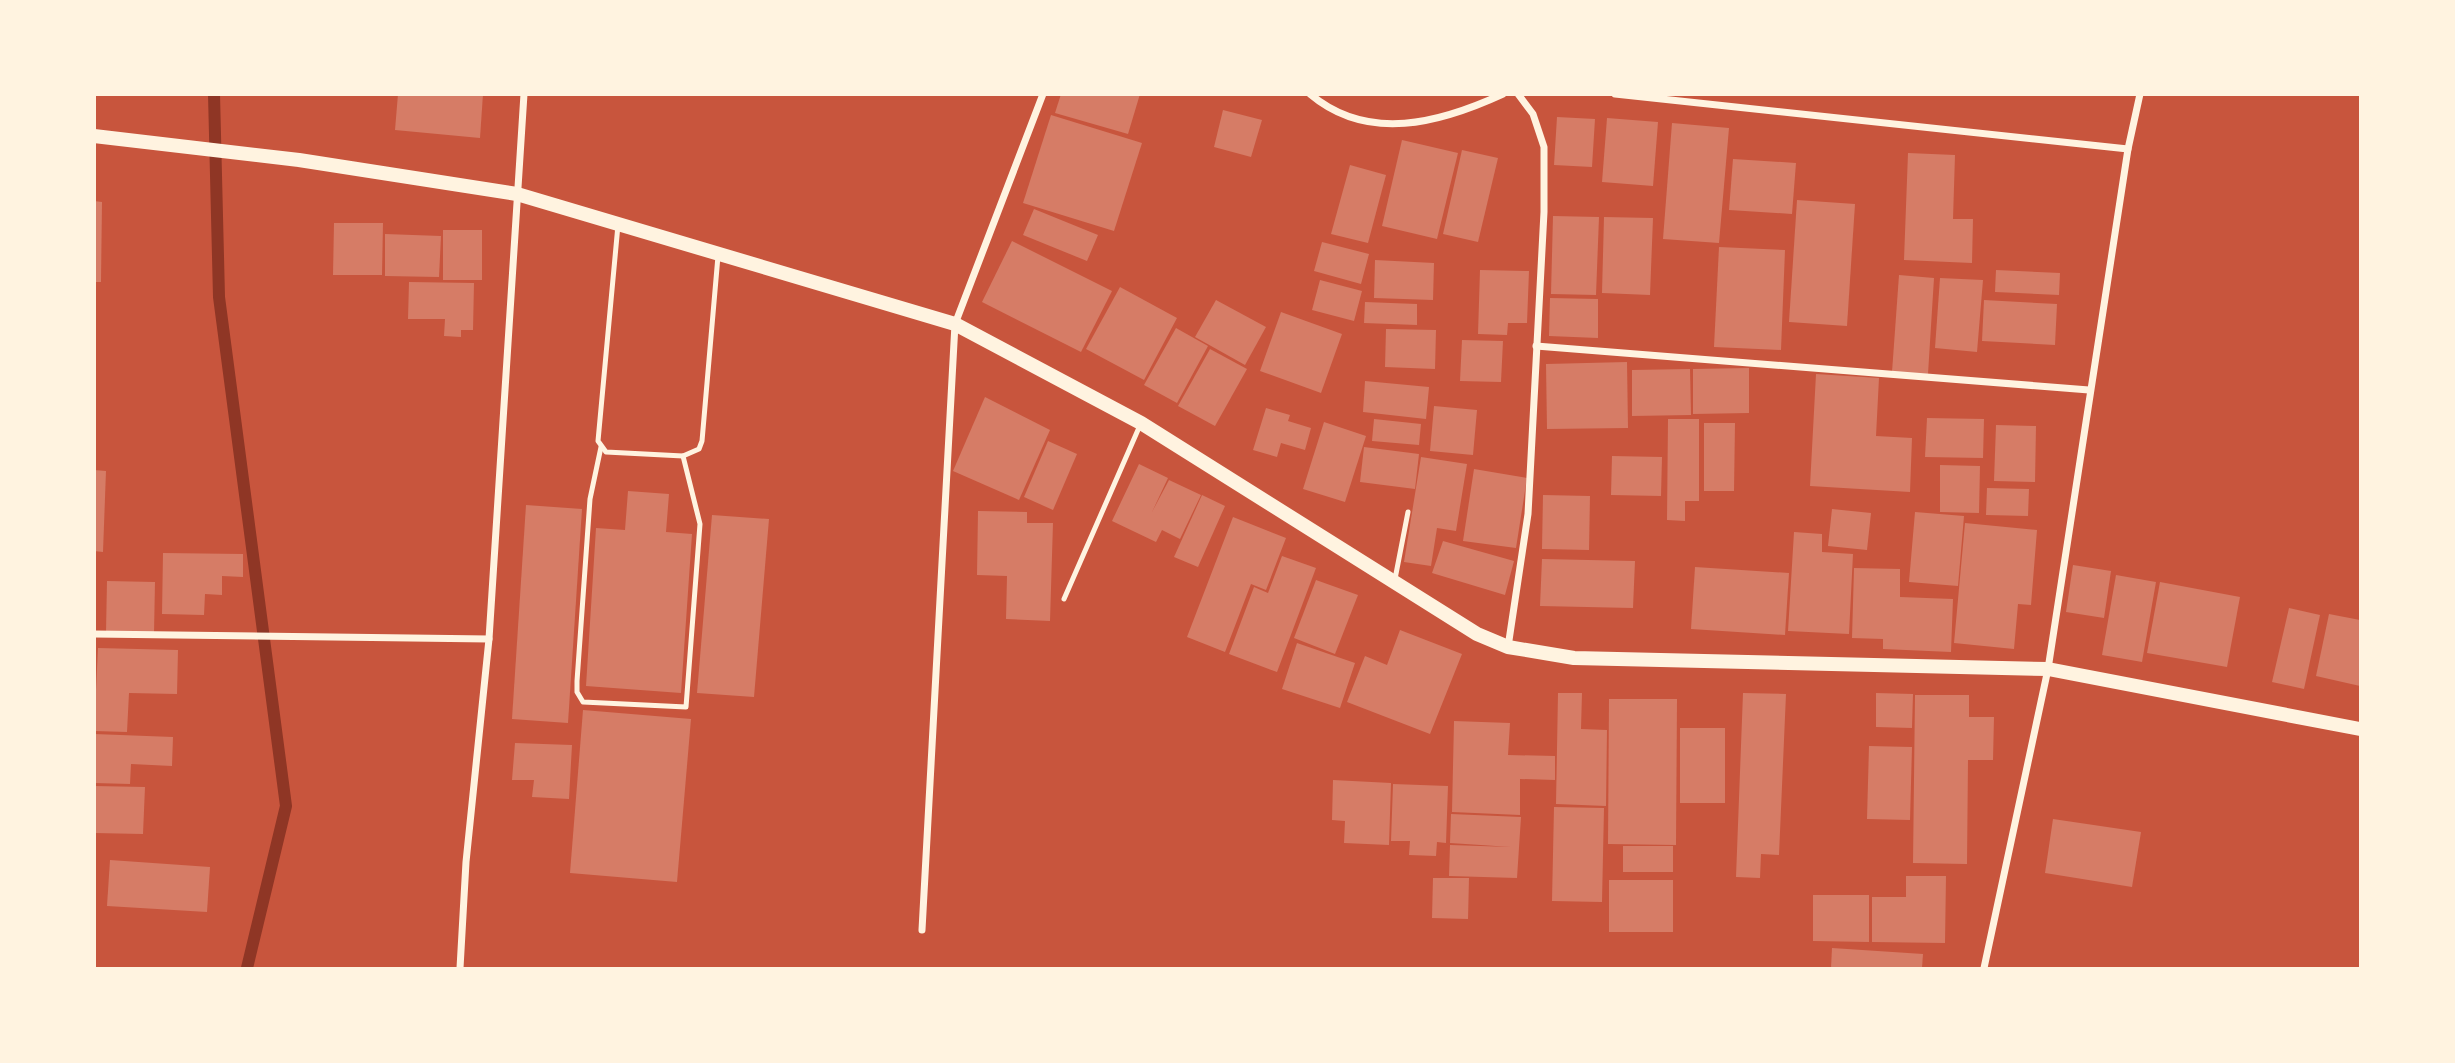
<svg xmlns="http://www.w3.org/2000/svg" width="2455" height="1063" font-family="Signika,sans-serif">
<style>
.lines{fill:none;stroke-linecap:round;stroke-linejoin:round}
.stream{stroke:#8f3625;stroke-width:12}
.building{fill:#d67c66}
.service{stroke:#fff3e0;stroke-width:5}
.minor{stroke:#fff3e0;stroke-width:7}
.secondary{stroke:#fff3e0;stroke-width:14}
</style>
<rect width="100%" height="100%" fill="#c8553d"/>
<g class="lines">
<path class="stream" d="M214 94 219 297 286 806 247 968"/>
</g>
<g class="building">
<path d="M398 94H483L480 138 395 130Z"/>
<path d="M1061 94H1140L1128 134 1055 113Z"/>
<path d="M1223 110 1262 120 1251 157 1214 147Z"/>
<path d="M1051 115 1142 143 1114 231 1023 203Z"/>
<path d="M1557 117 1595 119 1592 167 1554 165Z"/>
<path d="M1607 118 1658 122 1653 186 1602 182Z"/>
<path d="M1672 123 1729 128 1719 243 1663 239Z"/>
<path d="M1402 140 1458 153 1437 239 1382 226Z"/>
<path d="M1462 150 1498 158 1478 242 1443 234Z"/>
<path d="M1908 153 1955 155 1953 219H1973L1972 263 1904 260Z"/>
<path d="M1733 159 1796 163 1792 214 1729 210Z"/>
<path d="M1350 165 1386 175 1368 243 1331 234Z"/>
<path d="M1797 200 1855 204 1847 326 1789 322Z"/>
<path d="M94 201 102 202 101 282H94Z"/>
<path d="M1034 209 1098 235 1087 261 1023 235Z"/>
<path d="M1553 216 1599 217 1596 295 1551 294Z"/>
<path d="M1604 217 1653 218 1650 295 1602 293Z"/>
<path d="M334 223H383L382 275H333Z"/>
<rect x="443" y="230" width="39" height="50"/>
<path d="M385 234 441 236 439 277 385 276Z"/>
<path d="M1012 241 1112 291 1081 352 982 302Z"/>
<path d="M1322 242 1369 254 1361 284 1314 271Z"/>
<path d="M1719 247 1785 250 1781 350 1714 347Z"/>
<path d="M1375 260 1434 263 1433 300 1374 298Z"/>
<path d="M1480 270 1529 271 1527 323H1508L1507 335 1478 334Z"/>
<path d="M1996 270 2060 273 2059 295 1995 292Z"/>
<path d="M1899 275 1934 278 1928 374 1892 372Z"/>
<path d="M1940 278 1983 280 1977 352 1935 348Z"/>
<path d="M1320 280 1362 291 1354 321 1312 310Z"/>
<path d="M409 282 474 283 473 330H461V337L444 336 445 319H408Z"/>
<path d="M1120 287 1177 318 1144 380 1086 349Z"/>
<path d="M1550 298 1598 299V338L1549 336Z"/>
<path d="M1216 300 1266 327 1245 365 1195 337Z"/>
<path d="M1984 300 2057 304 2055 345 1982 341Z"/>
<path d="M1365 302 1417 304V325L1364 323Z"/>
<path d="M1281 312 1342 334 1321 393 1260 371Z"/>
<path d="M1176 328 1208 346 1177 403 1144 385Z"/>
<path d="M1386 329 1436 330 1435 369 1385 367Z"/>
<path d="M1462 340 1503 341 1501 382 1460 381Z"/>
<path d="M1210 349 1247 369 1215 426 1178 406Z"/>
<path d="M1627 362 1628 428 1547 429 1546 364Z"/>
<path d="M1749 368V413L1693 414V369Z"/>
<path d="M1690 369 1691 415 1632 416V370Z"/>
<path d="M1816 374 1879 378 1876 436 1912 438 1910 492 1810 486Z"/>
<path d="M1365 381 1429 387 1426 419 1363 412Z"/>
<path d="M985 397 1050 430 1019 500 953 471Z"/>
<path d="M1434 406 1477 410 1473 455 1430 451Z"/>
<path d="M1266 408 1290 415 1288 421 1311 428 1305 450 1281 443 1277 457 1253 450Z"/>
<path d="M1927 418 1984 419 1983 458 1925 457Z"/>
<path d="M1374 419 1421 424 1419 445 1372 441Z"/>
<path d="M1668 419H1699V501H1685V521L1667 520Z"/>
<path d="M1324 422 1366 436 1345 502 1303 489Z"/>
<path d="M1704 423H1735L1734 491H1704Z"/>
<path d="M1996 425 2036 426 2035 482 1994 481Z"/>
<path d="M1048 441 1077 454 1053 510 1024 497Z"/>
<path d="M1364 447 1419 454 1415 489 1360 482Z"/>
<path d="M1612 456 1662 457 1661 496 1611 495Z"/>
<path d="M1421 457 1467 464 1456 531 1437 528 1431 566 1404 562Z"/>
<path d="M1139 464 1168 478 1152 512 1169 480 1201 495 1180 539 1162 530 1156 542 1112 521Z"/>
<path d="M1940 465 1980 466 1979 513 1940 512Z"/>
<path d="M1474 469 1527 478 1516 548 1463 541Z"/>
<path d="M94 470 106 471 103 552 94 551Z"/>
<path d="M1987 488 2029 489 2028 516 1986 515Z"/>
<path d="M628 491 669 494 666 532 692 534 681 693 586 686 596 528 625 530Z"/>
<path d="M1202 495 1225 506 1198 567 1174 557Z"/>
<path d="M1543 495 1590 496 1589 550 1542 549Z"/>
<path d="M526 505 582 509 568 723 512 719Z"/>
<path d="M1832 509 1871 513 1867 550 1828 546Z"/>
<path d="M978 511 1027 512V523H1053L1050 621 1006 619 1007 576 977 575Z"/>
<path d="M1915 512 1964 516 1958 586 1909 582Z"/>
<path d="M712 515 769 519 754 697 697 693Z"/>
<path d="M1233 517 1286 538 1266 590 1251 584 1225 652 1187 637Z"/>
<path d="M1965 523 2037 530 2031 605 2018 604 2014 649 1954 643Z"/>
<path d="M1794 532 1822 534V552L1853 554 1849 634 1788 631Z"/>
<path d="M1443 541 1514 561 1505 595 1432 573Z"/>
<path d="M163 553 243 554V577L222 576V595L205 594 204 615 162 614Z"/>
<path d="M1282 556 1316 568 1277 672 1229 654 1254 587 1268 593Z"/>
<path d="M1542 559 1635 561 1633 608 1540 606Z"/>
<path d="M2073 565 2111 571 2104 618 2066 612Z"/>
<path d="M1695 567 1789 573 1785 635 1691 629Z"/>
<path d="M1854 568 1900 569V597L1953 599 1951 652 1883 649V639L1852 638Z"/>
<path d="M2116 575 2156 582 2142 662 2102 655Z"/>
<path d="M1316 580 1358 595 1335 654 1294 638Z"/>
<path d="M107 581 155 582 154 633 106 632Z"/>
<path d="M2160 582 2240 597 2227 667 2147 653Z"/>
<path d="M2289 608 2320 615 2304 689 2272 682Z"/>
<path d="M2329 614 2360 620V686L2316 676Z"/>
<path d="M1400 630 1462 654 1430 734 1347 702 1365 656 1387 665Z"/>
<path d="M1297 643 1355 663 1340 708 1282 689Z"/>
<path d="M98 648 178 650 177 694 129 693 127 732 94 731Z"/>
<path d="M1558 693H1582L1581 729 1607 730 1606 806 1556 804Z"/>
<path d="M1743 693 1786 694 1779 855 1761 854 1760 878 1736 877Z"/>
<path d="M1876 693 1913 694 1912 728 1876 727Z"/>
<path d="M1915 695H1969V717H1994L1993 760H1968L1967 864 1913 863Z"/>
<path d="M1609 699H1677L1676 845 1608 844Z"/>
<path d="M583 710 691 719 677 882 570 873Z"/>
<path d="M1454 721 1510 723 1508 755 1555 756V780L1520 779V815L1452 812Z"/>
<rect x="1680" y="728" width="45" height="75"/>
<path d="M94 734 173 737 172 766 131 764 130 784 94 783Z"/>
<path d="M515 743 572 745 569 799 532 797 534 780H512Z"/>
<path d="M1869 746 1912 747 1910 820 1867 819Z"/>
<path d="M1333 780 1391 783 1389 845 1344 843 1345 821 1332 820Z"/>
<path d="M1393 784 1448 786 1446 843 1437 842 1436 856 1409 855 1410 841H1391Z"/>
<path d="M94 786 145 787 143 834 94 833Z"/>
<path d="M1554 807 1604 808 1602 902 1552 901Z"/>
<path d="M1451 814 1521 817 1517 878 1449 876 1450 845 1511 847 1450 843Z"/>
<path d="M2053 819 2141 832 2132 887 2045 873Z"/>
<rect x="1623" y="846" width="50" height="26"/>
<path d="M110 860 210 867 207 912 107 906Z"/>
<path d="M1906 876H1946L1945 943 1872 942V897H1906Z"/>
<path d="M1433 878H1469L1468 919 1432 918Z"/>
<rect x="1609" y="880" width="64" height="52"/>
<path d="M1813 895H1869V942L1813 941Z"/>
<path d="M1832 948 1923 954 1922 968H1831Z"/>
</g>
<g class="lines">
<g class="service">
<path d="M618 225 598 441 606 452 683 456 699 449 702 441 718 256"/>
<path d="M601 447 590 499 577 681V692L583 702 686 707 700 524 683 456"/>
<path d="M1395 579 1408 512"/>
<path d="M1064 599 1141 423"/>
</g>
<g class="minor">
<path d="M1310 94C1368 143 1440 123 1503 94"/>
<path d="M1615 94 2128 149"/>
<path d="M1536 346 2089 390"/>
<path d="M94 634 489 639"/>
<path d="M1508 647 1528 514 1544 212V147L1533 114 1518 94"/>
<path d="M922 930 955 324 1043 94"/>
<path d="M460 968 466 862 489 639 524 94"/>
<path d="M1984 968 2048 669 2128 149 2140 94"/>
</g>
<path class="secondary" d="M94 136 299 160 517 194 955 324 1141 423 1477 634 1508 647 1574 658 2048 669 2360 729"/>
</g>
<rect width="2455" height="1063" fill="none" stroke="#fff3e0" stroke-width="192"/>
</svg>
